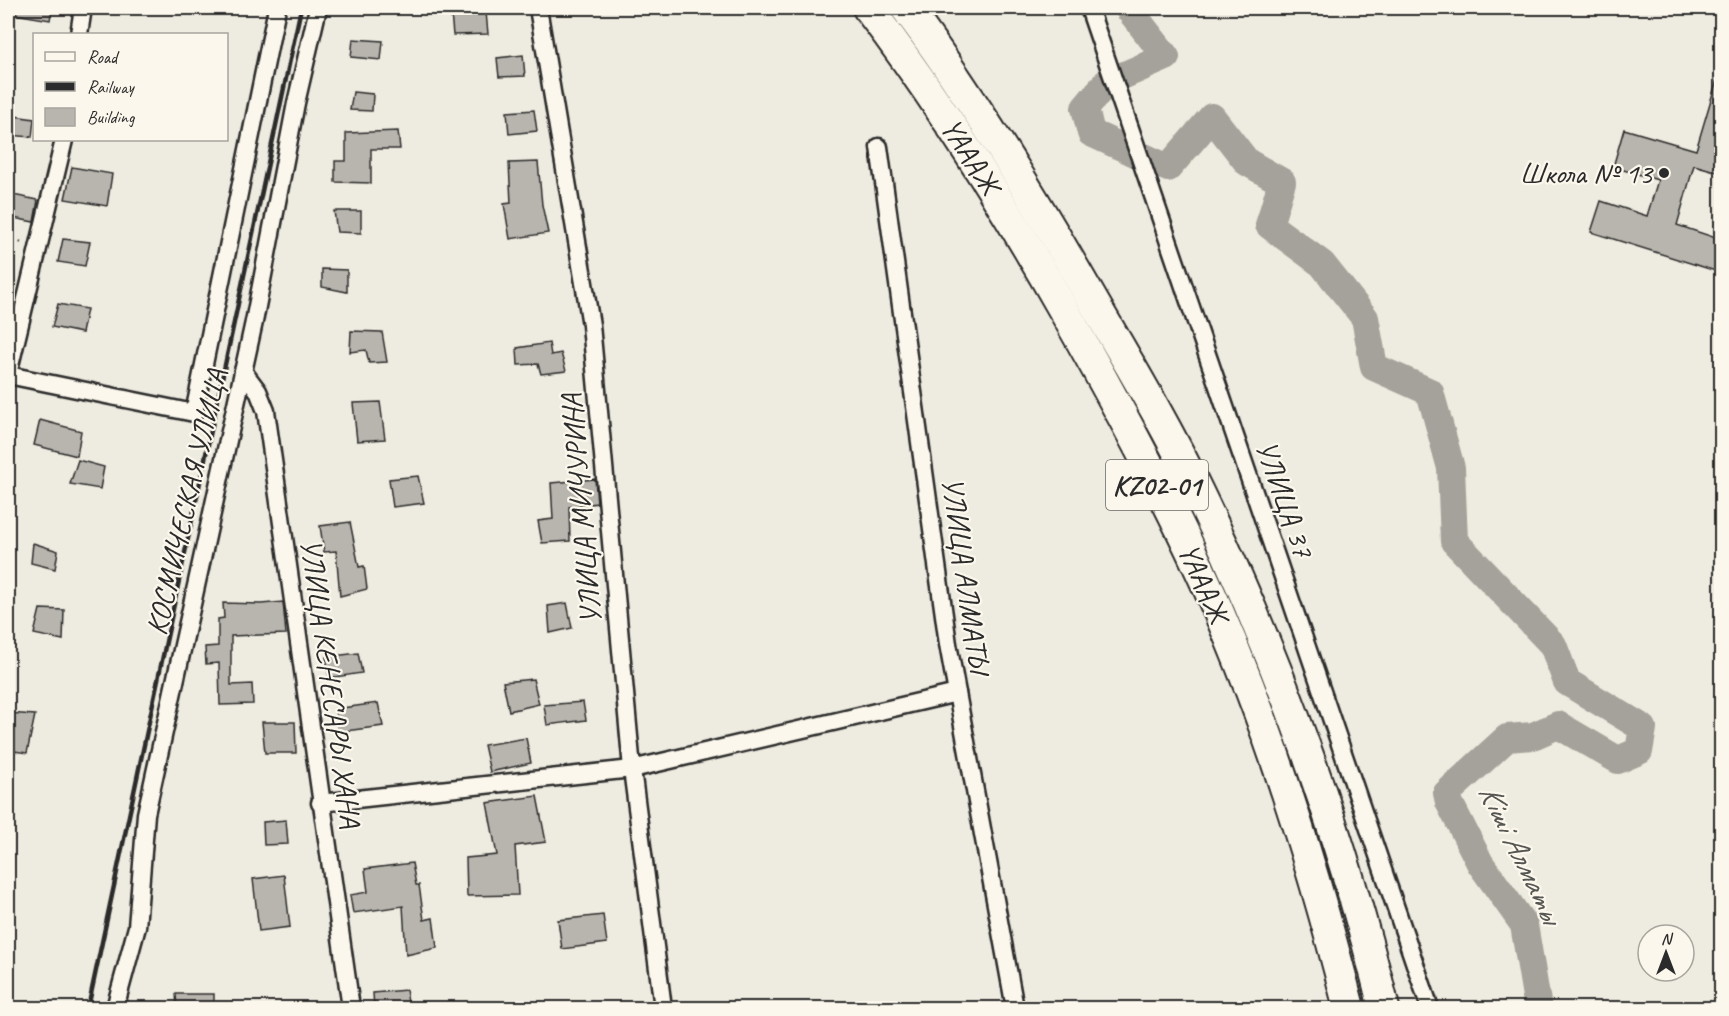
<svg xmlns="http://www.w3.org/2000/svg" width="1729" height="1016" font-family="Caveat,sans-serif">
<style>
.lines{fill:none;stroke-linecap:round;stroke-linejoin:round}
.river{stroke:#a4a29a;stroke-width:28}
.building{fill:#b8b5ae;stroke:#2b2b2b;stroke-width:1.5}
.minor-casing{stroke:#2b2b2b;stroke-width:21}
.motorway-casing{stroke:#2b2b2b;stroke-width:34}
.path{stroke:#2b2b2b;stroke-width:3;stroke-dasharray:1.5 4.5;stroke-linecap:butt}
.minor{stroke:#fbf7ec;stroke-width:16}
.motorway{stroke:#fbf7ec;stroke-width:30}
.rail{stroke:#2b2b2b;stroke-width:4.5}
.poi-dot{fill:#2b2b2b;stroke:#fbf7ec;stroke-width:2}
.labels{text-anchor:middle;stroke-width:4.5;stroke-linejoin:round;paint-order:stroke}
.shield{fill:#fbf7ec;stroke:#696865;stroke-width:1.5}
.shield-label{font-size:28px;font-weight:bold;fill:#2b2b2b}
.street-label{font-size:30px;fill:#2b2b2b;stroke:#fbf7ec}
.poi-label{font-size:30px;fill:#2b2b2b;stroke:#fbf7ec;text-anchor:end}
.water-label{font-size:32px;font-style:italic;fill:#555552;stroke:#fbf7ec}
</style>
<rect width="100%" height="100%" fill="#eeebe0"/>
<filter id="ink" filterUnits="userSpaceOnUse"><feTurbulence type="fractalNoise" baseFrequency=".0167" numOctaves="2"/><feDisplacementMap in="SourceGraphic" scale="12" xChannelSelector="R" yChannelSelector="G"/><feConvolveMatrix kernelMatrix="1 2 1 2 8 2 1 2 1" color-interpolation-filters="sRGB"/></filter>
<g filter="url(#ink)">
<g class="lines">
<path class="river" d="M1128 8 1166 57 1106 83 1085 108 1091 133 1168 168 1212 117 1247 162 1282 182 1269 225 1322 264 1365 318 1374 367 1430 392 1451 468 1454 541 1553 645 1567 682 1643 728 1639 751 1618 760 1558 725 1533 736 1507 738 1447 793 1449 802 1480 863 1524 925 1538 1008"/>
</g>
<g class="building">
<path d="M15 8H52L50 20 15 14Z"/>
<path d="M486 12 488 34 453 35 451 13Z"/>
<path d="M353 39 383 41 381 60 351 57Z"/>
<path d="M523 55 525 76 499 77 497 58Z"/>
<path d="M1718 76H1722V173L1694 165 1677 225 1722 240V273L1591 232 1601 201 1647 216 1658 180 1613 167 1624 129 1696 150Z"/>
<path d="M353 92 373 94 372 111 350 110Z"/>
<path d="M534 110 537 131 509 134 507 112Z"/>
<path d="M8 115 34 119 32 137 8 135Z"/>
<path d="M398 131 400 149H371V183L335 182V161H346V133Z"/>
<path d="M538 162 542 205 548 233 510 239 504 204 511 203 509 163Z"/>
<path d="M72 167 112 174 107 206 65 199Z"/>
<path d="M8 194 38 200 34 222 8 217Z"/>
<path d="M334 211H361V233L337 232Z"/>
<path d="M63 239 90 242 85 266 58 262Z"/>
<path d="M322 269 347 270V292L322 287Z"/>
<path d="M58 304 87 309 82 333 52 327Z"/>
<path d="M351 331 382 332 387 362 369 363 366 350 350 352Z"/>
<path d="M549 343 551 355 561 353 566 371 541 374 538 364 518 365 517 348Z"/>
<path d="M380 402 385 439 357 441 353 403Z"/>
<path d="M40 420 81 431 77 456 34 445Z"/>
<path d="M78 460 104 467 100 489 70 484Z"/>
<path d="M418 476 424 503 393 507 389 479Z"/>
<path d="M595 479 597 503 569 507 570 541 542 543 538 521 553 519 551 483Z"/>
<path d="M350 522 359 567 364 566 367 589 340 596 336 551 324 552 320 526Z"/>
<path d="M33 543 58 551 55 569 31 563Z"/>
<path d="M283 602 286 634 231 636V685L252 684 253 704 220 705 219 663 206 664 205 647 218 646V619L224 618 223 603 261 604Z"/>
<path d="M567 603 572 628 550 633 548 606Z"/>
<path d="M40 609 64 610 63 640 34 634Z"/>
<path d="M358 653 362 673 329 678 326 657Z"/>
<path d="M533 679 539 704 509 711 503 682Z"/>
<path d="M583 702 586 720 547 725 544 705Z"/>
<path d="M378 703 383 726 338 732 335 709Z"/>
<path d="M8 713 35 715 27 753 8 750Z"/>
<path d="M262 722H295L296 753H265Z"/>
<path d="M526 738 531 763 490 772 484 745Z"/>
<path d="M537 796 546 842 515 846 518 895 467 896 466 858 497 855 487 803Z"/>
<path d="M286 820 288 844 264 845 263 822Z"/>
<path d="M412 863 416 885H419L424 920 433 918 437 948 406 955 403 906 353 913 350 895 368 892 365 869Z"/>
<path d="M284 875 290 927 259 931 253 879Z"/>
<path d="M603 915 607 943 562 949 558 920Z"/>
<path d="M406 990 409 1008H374L373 993Z"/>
<path d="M176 994H214V1008H177Z"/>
</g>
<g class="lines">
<defs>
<g id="minor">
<path d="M538 8 591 325 632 769 663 1008"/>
<path d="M1089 8 1430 1008"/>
<path d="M79 34 83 8"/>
<path d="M879 147 948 644 1015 1008"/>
<path d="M243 371 258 391 266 411 351 1008"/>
<path d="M8 374 64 140"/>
<path d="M8 375 194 413 277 8"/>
<path d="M320 803 632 769 957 693"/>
<path d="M115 1008 137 927 146 814 254 322 296 103 318 8"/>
</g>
<g id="motorway">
<path d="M868 8C942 105 1006 208 1066 314 1113 397 1159 481 1199 568 1263 705 1312 862 1349 1008"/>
<path d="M906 8C973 98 1031 193 1087 291 1125 357 1165 423 1198 492 1276 653 1342 835 1384 1008"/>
</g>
</defs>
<use href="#minor" class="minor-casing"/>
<use href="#motorway" class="motorway-casing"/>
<path class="path" d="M8 239 25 243"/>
<use href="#minor" class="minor"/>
<use href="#motorway" class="motorway"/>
<path class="rail" d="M88 1008 301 8"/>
</g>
</g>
<circle class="poi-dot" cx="1664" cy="173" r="6"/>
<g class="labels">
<rect class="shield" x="1106" y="460" width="102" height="50" rx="4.5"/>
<g class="shield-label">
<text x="1157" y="495">KZ02-01</text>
</g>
<g class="street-label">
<text transform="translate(971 156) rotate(57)" y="10">ҮАААЖ</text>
<text transform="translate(1285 499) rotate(71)" y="10">УЛИЦА 37</text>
<text transform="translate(186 502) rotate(-77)" y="10">КОСМИЧЕСКАЯ УЛИЦА</text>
<text transform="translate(581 509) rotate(-95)" y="10">УЛИЦА МИЧУРИНА</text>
<text transform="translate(966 575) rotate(82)" y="10">УЛИЦА АЛМАТЫ</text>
<text transform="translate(1204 583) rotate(66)" y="10">ҮАААЖ</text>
<text transform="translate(331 683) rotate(82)" y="10">УЛИЦА КЕНЕСАРЫ ХАНА</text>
</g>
<g class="poi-label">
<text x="1652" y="183">Школа № 13</text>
</g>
<g class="water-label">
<text transform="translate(1521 853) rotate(64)" y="11">Кіші Алматы</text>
</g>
</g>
<rect width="1729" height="1016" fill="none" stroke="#fbf7ec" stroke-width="30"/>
<rect x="15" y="15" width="1699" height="986" fill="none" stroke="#2b2b2b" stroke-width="2" filter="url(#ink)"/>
<rect x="33" y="33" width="195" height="108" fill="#fbf7ec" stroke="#a8a59f" stroke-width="1.5"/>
<rect x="45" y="52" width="30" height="9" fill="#fbf7ec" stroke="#a8a59f" stroke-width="1.5"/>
<text x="87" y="63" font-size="18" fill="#2b2b2b">Road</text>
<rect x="45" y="82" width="30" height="9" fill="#2b2b2b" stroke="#a8a59f" stroke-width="1.5"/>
<text x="87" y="93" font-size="18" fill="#2b2b2b">Railway</text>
<rect x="45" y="108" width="30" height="18" fill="#b8b5ae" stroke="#a8a59f" stroke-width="1.5"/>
<text x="87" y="123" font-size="18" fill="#2b2b2b">Building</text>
<g transform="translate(1666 953)"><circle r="28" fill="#fbf7ec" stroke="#a8a59f" stroke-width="1.5"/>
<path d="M0-4.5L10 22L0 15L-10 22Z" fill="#2b2b2b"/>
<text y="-9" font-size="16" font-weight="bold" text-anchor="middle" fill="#2b2b2b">N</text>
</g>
</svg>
